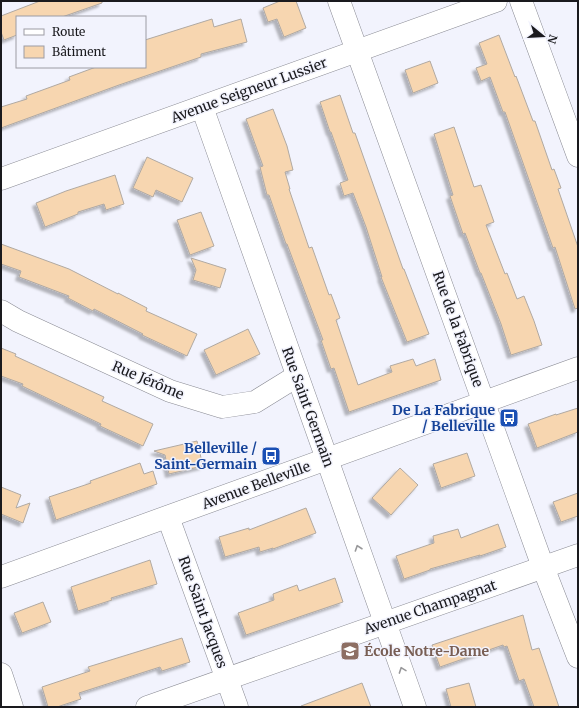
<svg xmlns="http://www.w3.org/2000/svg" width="579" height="708" font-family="Merriweather,serif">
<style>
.building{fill:#f7d6b0;stroke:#b0a9a2;filter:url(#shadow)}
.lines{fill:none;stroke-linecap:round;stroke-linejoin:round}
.minor-casing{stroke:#8a8b94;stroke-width:23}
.minor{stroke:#fff;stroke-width:22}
.oneway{stroke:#98989a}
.labels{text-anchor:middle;stroke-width:3;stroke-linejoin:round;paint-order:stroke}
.street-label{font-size:14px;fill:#1a1a1e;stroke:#f2f3fd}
.transit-label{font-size:14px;font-weight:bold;fill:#164399;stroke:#f2f3fd;text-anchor:end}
.education-label{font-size:14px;font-weight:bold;fill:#785e54;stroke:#f2f3fd;text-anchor:start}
</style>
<defs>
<filter id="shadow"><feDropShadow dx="-3.5" dy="3.5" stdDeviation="1" flood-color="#0004"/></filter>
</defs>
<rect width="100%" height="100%" fill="#f2f3fd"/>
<g class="building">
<path d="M40 1H102V3L62 17H17V35L4 40 1 32V16Z"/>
<path d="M280 1H296L306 28 284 37 277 19 268 22 263 8Z"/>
<path d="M212 19 214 27 241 19 247 42 201 54V57L119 85 1 128V107L27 99 26 96 70 80 69 77 96 67H145V40Z"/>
<path d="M499 35 515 77 516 76 533 121H535L552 170 554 169 561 188 558 189 578 247V308L575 309 555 247 553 248 505 112H503L490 77 481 81 476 68 487 64 479 43Z"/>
<path d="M430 61 438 83 413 93 405 70Z"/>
<path d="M340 95 353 133H355L403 269H404L429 334 407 342 381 277H382L366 227 353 193 344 196 340 183 348 180 331 132H330L320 102Z"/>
<path d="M273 109 287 146 293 170 285 172 290 189H289L309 248 312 247 329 295 331 294 340 318 336 320 358 385 392 372 390 366 413 359 416 366 435 359 441 380 349 412 334 368 331 369 321 340H323L287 244H286L269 195H267L260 167 263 166 246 119Z"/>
<path d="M454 127 474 187 481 185 494 222 486 225 505 274 507 273 517 299 524 296 534 321 542 345 511 355 501 324 481 273H480L465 233 463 234 450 196 453 195 434 134Z"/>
<path d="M147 157 193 178 182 202 156 190 153 197 133 188Z"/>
<path d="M115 175 124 204 106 210 104 204 78 212V214L45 227 36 203 66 191Z"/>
<path d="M201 212 214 246 190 255 177 220Z"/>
<path d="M1 244 69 269 118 294V293L147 308 146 311 197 334 187 356 142 335 143 334 94 309 93 311 68 298 69 296 19 277 21 271 1 264Z"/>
<path d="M191 258 226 269 220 288 193 280 196 270Z"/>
<path d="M248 329 260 354 216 375 204 350Z"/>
<path d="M1 348 16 354 15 356 104 397 102 401 153 424 143 446 100 426 101 424 22 386 23 384 1 376Z"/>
<path d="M578 408V432L537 448 528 424 556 414V415Z"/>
<path d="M197 441 203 466 169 474 165 455 154 451Z"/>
<path d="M467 453 475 476 441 488 433 464Z"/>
<path d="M140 463 144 474 153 471 157 484 56 520 49 497 91 483 90 481Z"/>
<path d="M400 468 418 485 391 515 372 498Z"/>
<path d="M1 487 21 495 16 508 30 503 23 523 1 514Z"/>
<path d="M578 493V516L561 522 553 502Z"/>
<path d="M306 508 316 533 273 549V548L260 552 259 547 225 557 219 537 249 528V530Z"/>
<path d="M498 524 506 547 480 556V555L430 569V570L404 579 396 556 434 543 433 536 458 529 461 538Z"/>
<path d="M150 560 157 584 111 598 112 600 78 611 71 587Z"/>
<path d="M335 578 343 602 246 635 238 613 274 600 273 594 297 585 299 591Z"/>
<path d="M43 602 51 622 22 633 14 613Z"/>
<path d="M523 615 532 650 539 648 559 707H534L524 679 519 681 507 646 504 647 503 645 440 667 432 645Z"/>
<path d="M182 638 190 662 162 671 160 667 79 693 81 699 57 707H48L42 687 90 671 88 667Z"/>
<path d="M362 683 371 707H301V706Z"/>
<path d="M469 683 476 707H451L446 689Z"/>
</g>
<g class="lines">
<defs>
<g id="minor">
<path d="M339 1 543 567 578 657"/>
<path d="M521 1 578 156"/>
<path d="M202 107 415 707"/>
<path d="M1 179 496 1"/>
<path d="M1 311 18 321 170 391 222 407 255 402 297 376"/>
<path d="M168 517 237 707"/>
<path d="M1 577 578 368"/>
<path d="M1 674 12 707"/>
<path d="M147 707 578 555"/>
</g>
</defs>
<use href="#minor" class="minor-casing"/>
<use href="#minor" class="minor"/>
</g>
<defs><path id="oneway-chevron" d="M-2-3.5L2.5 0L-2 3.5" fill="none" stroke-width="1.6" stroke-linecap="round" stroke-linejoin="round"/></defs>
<g class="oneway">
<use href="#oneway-chevron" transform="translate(358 548) rotate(-109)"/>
<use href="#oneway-chevron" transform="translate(402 670) rotate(-110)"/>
</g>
<defs>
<symbol id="bus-square" viewBox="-11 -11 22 22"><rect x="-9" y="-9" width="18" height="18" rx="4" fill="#1a4fb4" stroke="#f2f3fd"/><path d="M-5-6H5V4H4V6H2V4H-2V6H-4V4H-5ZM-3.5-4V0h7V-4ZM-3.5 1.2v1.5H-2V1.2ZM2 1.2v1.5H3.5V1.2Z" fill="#fff"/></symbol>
<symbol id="school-square" viewBox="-11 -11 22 22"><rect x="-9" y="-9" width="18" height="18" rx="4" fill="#8d6e63" stroke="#f2f3fd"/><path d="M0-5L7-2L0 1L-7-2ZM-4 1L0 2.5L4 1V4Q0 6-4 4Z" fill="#fff"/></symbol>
</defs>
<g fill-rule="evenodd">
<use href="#bus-square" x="498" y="407" width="22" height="22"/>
<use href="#bus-square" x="260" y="445" width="22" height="22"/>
<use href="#school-square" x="339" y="640" width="22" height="22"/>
</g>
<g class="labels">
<g class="street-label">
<text transform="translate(249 90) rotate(-20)" y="5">Avenue Seigneur Lussier</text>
<text transform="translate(458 329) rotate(70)" y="5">Rue de la Fabrique</text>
<text transform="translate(148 380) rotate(23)" y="5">Rue Jérôme</text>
<text transform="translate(308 407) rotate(70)" y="5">Rue Saint Germain</text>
<text transform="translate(256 485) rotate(-20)" y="5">Avenue Belleville</text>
<text transform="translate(430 607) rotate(-19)" y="5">Avenue Champagnat</text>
<text transform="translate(203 612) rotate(70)" y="5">Rue Saint Jacques</text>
</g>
<g class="transit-label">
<text x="495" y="415">De La Fabrique<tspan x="495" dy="16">/ Belleville</tspan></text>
<text x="257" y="453">Belleville /<tspan x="257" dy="16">Saint-Germain</tspan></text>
</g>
<g class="education-label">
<text x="364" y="656">École Notre-Dame</text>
</g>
</g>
<rect width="579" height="708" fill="none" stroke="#1a1a1e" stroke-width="4"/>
<rect x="16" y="16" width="130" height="52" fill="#f2f3fd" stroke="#9c9ca4"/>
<rect x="24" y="29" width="20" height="6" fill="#ffffff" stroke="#9c9ca4"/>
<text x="52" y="36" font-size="12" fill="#1a1a1e">Route</text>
<rect x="24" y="46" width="20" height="12" fill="#f7d6b0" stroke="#9c9ca4"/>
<text x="52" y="56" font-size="12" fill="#1a1a1e">Bâtiment</text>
<g transform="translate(543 36) rotate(108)" stroke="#f2f3fd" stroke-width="3" paint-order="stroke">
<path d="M0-3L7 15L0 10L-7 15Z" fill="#1a1a1e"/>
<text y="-6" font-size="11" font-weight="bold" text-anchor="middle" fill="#1a1a1e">N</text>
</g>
</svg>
